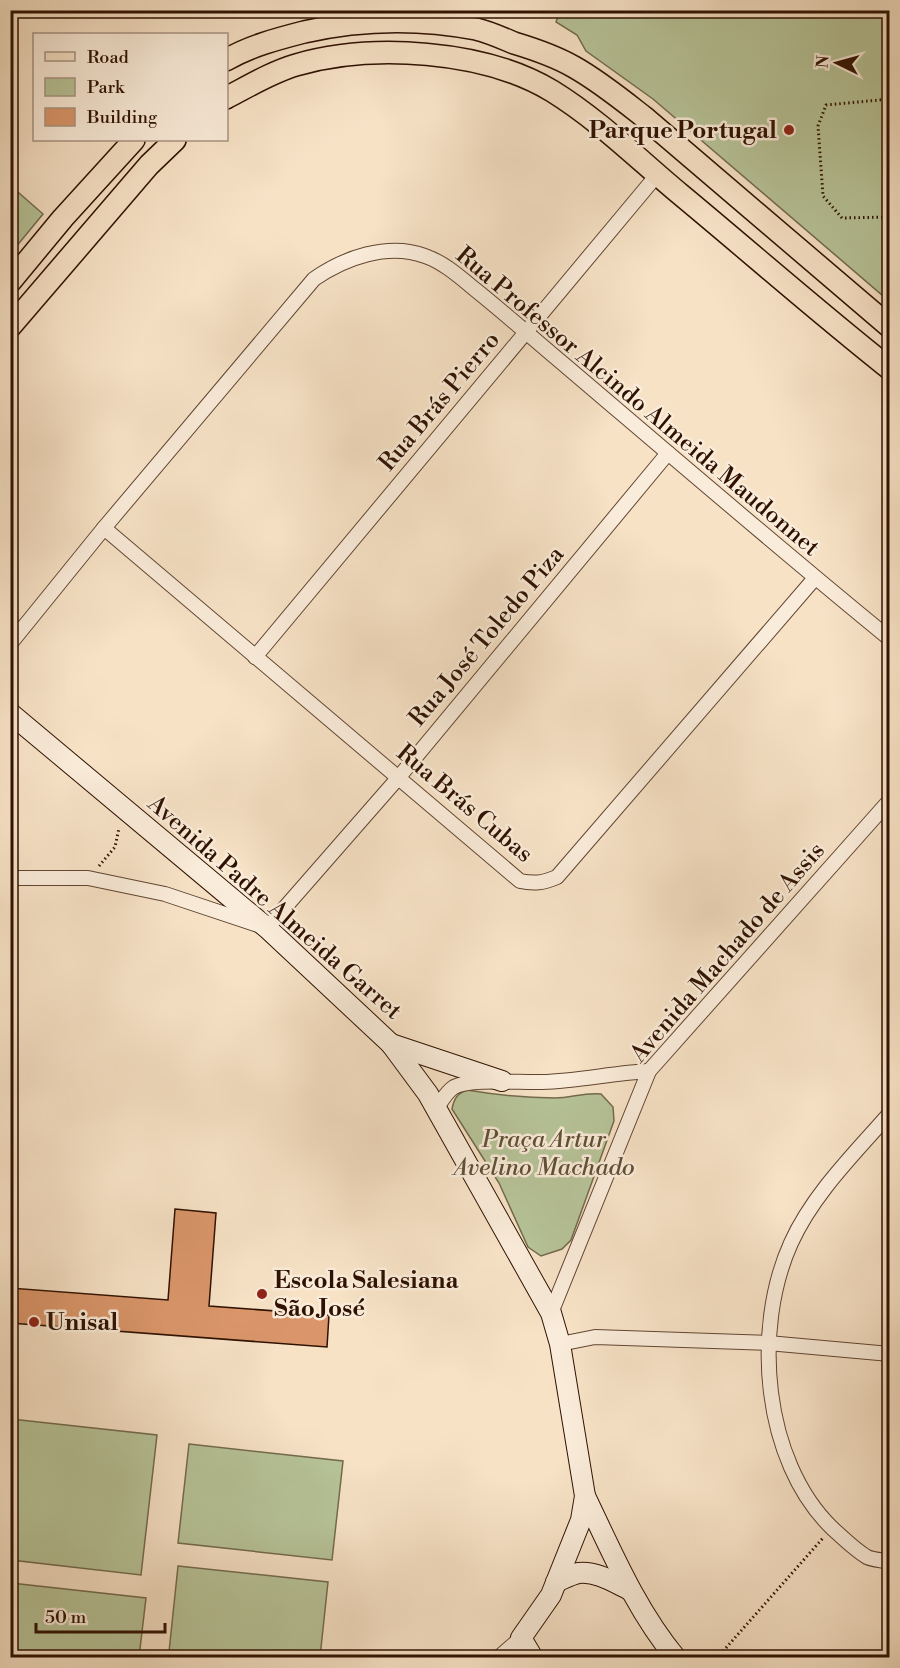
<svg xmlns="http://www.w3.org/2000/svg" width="900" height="1668" font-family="'Libre Bodoni',serif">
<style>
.green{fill:#b7c499;stroke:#736a4d;stroke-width:1.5}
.building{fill:#da966a;stroke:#2f1101;stroke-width:1.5}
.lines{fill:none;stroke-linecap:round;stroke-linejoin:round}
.street-casing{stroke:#614532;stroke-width:16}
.secondary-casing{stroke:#2f1101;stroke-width:22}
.primary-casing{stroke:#2f1101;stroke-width:24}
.path{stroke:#2f1101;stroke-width:3;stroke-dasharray:1.5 3;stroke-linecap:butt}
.street{stroke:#faecda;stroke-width:14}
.secondary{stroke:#faecda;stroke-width:20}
.primary{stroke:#f7e2c6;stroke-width:21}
.poi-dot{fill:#8f2418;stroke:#faecda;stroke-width:2}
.labels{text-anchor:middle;stroke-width:5;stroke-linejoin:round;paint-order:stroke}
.poi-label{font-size:24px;font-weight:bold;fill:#2f1101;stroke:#faecda;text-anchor:start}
.street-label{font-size:24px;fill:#2f1101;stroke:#faecda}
.park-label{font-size:24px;font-style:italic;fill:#5f5036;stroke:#faecda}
</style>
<rect width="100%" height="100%" fill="#f7e2c6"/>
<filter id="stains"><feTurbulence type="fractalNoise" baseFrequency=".00333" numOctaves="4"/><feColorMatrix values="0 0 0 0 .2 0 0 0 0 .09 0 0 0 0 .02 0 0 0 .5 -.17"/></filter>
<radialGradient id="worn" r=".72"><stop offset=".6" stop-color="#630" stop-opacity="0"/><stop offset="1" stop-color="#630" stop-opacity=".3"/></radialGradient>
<g class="green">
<path d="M560 11H889V301L653 99 586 51 577 35 556 22Z"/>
<path d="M11 186 43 214 11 253Z"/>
<path d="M467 1090C497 1095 525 1098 555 1098 571 1098 585 1092 601 1094L613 1107 614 1121 571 1240 562 1249 541 1256 528 1247 499 1183 452 1109C454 1098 458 1093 467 1090Z"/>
<path d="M11 1419 157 1435 141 1575 11 1560Z"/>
<path d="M189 1444 343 1461 332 1560 178 1543Z"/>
<path d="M178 1566 328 1582 320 1657 218 1658 169 1652Z"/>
<path d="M11 1583 146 1598 139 1657H11Z"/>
</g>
<path class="building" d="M175 1209 216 1213 209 1306 329 1315 327 1347 10 1323V1288L168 1300Z"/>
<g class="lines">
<defs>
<g id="street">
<path d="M104 528 520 881C534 884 543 883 557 877L815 578"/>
<path d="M10 644 104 528 314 279C344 258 388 242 425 256 445 263 461 278 477 291 508 316 537 342 567 367 674 458 781 550 890 639"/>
<path d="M255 657 657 175"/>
<path d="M10 878H88L165 894 267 928 399 777 668 453"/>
<path d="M436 1109C441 1102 446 1092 454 1087 472 1078 521 1083 542 1082 578 1081 613 1073 649 1071"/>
<path d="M890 1113C855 1153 813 1194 791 1243 752 1329 763 1461 832 1528 843 1538 855 1550 867 1557 873 1560 883 1560 890 1562"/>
<path d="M551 1313 649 1071 890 800"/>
<path d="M560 1344 595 1337 768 1343 890 1354"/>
<path d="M498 1658 521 1638"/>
</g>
<g id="secondary">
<path d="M10 713 267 928 391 1044 428 1094 551 1313 560 1344 585 1496 581 1520 551 1595 521 1638 533 1658"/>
<path d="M391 1044 502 1081"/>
<path d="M585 1496C612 1552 636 1610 676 1658"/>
<path d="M556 1582C563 1579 572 1574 579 1573 597 1571 615 1583 630 1590"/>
</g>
<g id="primary">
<path d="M226 60C250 46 277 39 304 32 361 19 418 18 476 29 489 32 502 38 514 43 534 49 555 56 574 67 599 81 621 99 644 117L890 327"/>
<path d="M226 98C249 86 272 72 296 65 372 43 484 50 552 91 599 120 638 159 680 194 750 252 818 312 890 369"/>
<path d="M10 282 63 218 134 140"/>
<path d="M10 327 149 165 175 140"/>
</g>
</defs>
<use href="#street" class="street-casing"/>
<use href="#secondary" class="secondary-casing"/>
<use href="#primary" class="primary-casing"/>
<g class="path">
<path d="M890 99 826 105 818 126 823 196 842 218 890 217"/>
<path d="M99 866 115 847 119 828"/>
<path d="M717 1658 823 1538"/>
</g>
<use href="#street" class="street"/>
<use href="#secondary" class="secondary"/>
<use href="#primary" class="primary"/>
</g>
<g class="poi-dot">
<circle cx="789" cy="130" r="6"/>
<circle cx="262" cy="1294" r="6"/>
<circle cx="34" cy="1322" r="6"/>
</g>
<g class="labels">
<g class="poi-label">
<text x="777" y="138" text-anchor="end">Parque Portugal</text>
<text x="274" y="1288">Escola Salesiana<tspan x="274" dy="28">São José</tspan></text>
<text x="46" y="1330">Unisal</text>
</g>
<g class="street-label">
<text transform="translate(439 401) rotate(-50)" y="8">Rua Brás Pierro</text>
<text transform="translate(638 401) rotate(40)" y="8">Rua Professor Alcindo Almeida Maudonnet</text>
<text transform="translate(486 636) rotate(-50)" y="8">Rua José Toledo Piza</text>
<text transform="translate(465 803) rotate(40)" y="8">Rua Brás Cubas</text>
<text transform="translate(275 907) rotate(41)" y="8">Avenida Padre Almeida Garret</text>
<text transform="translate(727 952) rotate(-49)" y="8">Avenida Machado de Assis</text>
</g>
<g class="park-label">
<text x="544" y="1147">Praça Artur<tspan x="544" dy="28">Avelino Machado</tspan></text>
</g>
</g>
<rect width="900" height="1668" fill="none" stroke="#f7e2c6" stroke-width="36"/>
<rect x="12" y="12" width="876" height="1644" fill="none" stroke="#2f1101" stroke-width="3"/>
<rect x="18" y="18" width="864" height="1632" fill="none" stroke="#2f1101" stroke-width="1.5"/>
<rect x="33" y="33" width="195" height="108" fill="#faecda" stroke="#a99483" stroke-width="1.5"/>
<rect x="45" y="52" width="30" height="9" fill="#f7e2c6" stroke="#a99483" stroke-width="1.5"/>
<text x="87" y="63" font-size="18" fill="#2f1101">Road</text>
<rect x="45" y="78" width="30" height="18" fill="#b7c499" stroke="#a99483" stroke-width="1.5"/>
<text x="87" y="93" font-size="18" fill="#2f1101">Park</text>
<rect x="45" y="108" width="30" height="18" fill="#da966a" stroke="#a99483" stroke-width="1.5"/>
<text x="87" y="123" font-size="18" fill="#2f1101">Building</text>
<g transform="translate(837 63) rotate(275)" stroke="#faecda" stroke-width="4.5" paint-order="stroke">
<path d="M0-4.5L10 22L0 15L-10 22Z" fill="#2f1101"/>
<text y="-9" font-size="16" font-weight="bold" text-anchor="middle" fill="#2f1101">N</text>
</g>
<path d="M36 1623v9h129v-9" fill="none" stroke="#2f1101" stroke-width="3"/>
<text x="45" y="1623" font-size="18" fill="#2f1101" stroke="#faecda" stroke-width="4.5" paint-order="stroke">50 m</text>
<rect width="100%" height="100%" filter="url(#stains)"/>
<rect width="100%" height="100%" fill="url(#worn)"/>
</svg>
